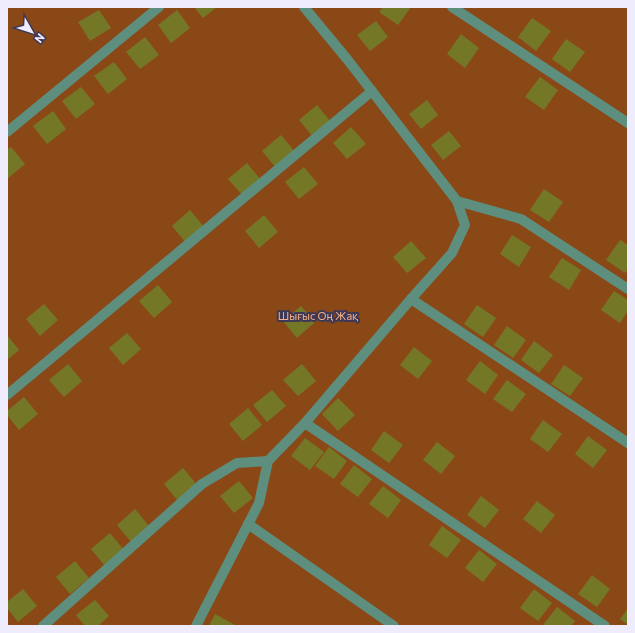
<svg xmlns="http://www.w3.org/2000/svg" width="635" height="633" font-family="Commissioner,sans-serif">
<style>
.green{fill:#8b4817}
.building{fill:#747826}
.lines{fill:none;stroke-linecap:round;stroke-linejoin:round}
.minor{stroke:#5d8e7e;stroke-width:10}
.labels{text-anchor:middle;stroke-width:4;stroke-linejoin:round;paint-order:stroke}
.park-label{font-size:11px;fill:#f3b087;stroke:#3e3857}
</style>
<rect width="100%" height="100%" fill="#3e3857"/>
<rect class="green" x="7" y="7" width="621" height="619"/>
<g class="building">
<path d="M194 7H217L203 18Z"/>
<path d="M383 7H411L398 25 379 12Z"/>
<path d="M99 10 111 28 90 41 78 22Z"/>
<path d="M177 10 190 28 171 43 158 25Z"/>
<path d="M532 18 551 31 536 51 518 37Z"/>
<path d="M376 21 388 37 370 51 357 35Z"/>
<path d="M461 34 479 48 465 68 447 54Z"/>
<path d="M145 37 159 55 140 69 126 52Z"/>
<path d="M566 39 585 52 570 72 552 59Z"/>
<path d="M114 62 127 79 108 94 94 76Z"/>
<path d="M540 77 558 90 544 110 525 97Z"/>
<path d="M81 87 95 104 76 119 62 101Z"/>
<path d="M427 100 438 115 421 129 409 114Z"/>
<path d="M317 105 331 122 313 137 299 120Z"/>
<path d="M53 111 66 129 47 144 33 126Z"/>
<path d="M351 127 366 144 347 159 333 143Z"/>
<path d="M449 131 461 146 443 160 431 145Z"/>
<path d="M281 135 295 152 276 168 262 151Z"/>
<path d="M11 147 25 164 7 179V150Z"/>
<path d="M247 163 261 180 243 196 228 179Z"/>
<path d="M304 167 318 184 299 199 285 182Z"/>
<path d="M544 189 563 202 549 222 530 210Z"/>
<path d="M190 210 204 227 186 243 172 226Z"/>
<path d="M264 215 278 232 259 248 245 231Z"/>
<path d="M512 235 531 247 519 267 500 254Z"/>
<path d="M620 240 628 245V269L625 273 606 260Z"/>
<path d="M411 241 426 258 407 273 393 257Z"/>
<path d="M562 258 581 270 569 290 549 277Z"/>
<path d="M158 285 172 302 154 318 139 301Z"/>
<path d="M614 291 628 300V311L620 323 601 310Z"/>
<path d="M44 304 58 320 40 336 26 319Z"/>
<path d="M477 305 496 318 483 337 464 324Z"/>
<path d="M301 306 315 322 297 338 283 321Z"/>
<path d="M507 326 526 340 513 358 494 345Z"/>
<path d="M127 333 141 349 123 365 109 348Z"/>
<path d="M7 335 19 350 7 360Z"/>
<path d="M534 341 553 355 539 373 521 360Z"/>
<path d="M414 347 432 361 418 379 400 365Z"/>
<path d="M480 361 498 375 485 394 466 380Z"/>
<path d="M68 364 82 381 64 397 49 380Z"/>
<path d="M302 364 316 381 298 396 283 380Z"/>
<path d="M564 365 583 378 570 396 551 384Z"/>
<path d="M507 380 526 394 512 412 493 399Z"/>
<path d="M272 390 286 406 267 422 253 405Z"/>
<path d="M24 397 38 414 19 430 7 415V411Z"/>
<path d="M338 398 355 415 338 431 322 414Z"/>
<path d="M248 408 262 425 243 441 229 424Z"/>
<path d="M543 420 562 434 548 452 530 439Z"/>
<path d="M384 431 403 445 389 463 371 450Z"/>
<path d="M588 436 607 450 593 468 575 454Z"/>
<path d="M305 438 324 452 310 470 291 456Z"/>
<path d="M437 442 455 456 441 474 423 460Z"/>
<path d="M329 447 347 461 334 479 315 466Z"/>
<path d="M354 465 372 479 358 497 340 484Z"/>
<path d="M183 468 197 485 178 501 164 484Z"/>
<path d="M239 481 253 498 234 513 220 496Z"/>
<path d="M383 486 401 500 388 518 369 504Z"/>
<path d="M481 496 499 510 485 528 467 515Z"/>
<path d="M537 501 555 515 541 533 523 519Z"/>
<path d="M135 509 149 526 131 542 117 525Z"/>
<path d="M442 526 461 540 447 558 429 545Z"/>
<path d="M110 533 124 550 105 566 91 549Z"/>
<path d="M479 550 497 564 483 582 465 568Z"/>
<path d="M75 561 89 578 70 594 56 577Z"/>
<path d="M592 575 610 589 597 607 578 594Z"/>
<path d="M23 589 37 606 18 622 7 608V602Z"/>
<path d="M534 589 552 603 538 621 520 608Z"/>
<path d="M95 600 109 616 98 626H85L76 615Z"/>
<path d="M557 607 575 621 571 626H544L543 625Z"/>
<path d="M628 608V625L620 619Z"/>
<path d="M215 614 235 625 234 626H209Z"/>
</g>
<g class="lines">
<g class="minor">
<path d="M452 7 628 123"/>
<path d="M7 132 159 7"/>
<path d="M457 201 521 219 628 289"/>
<path d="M411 299 628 443"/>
<path d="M7 395 372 91"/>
<path d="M305 423 605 626"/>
<path d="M248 524 394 626"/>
<path d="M43 626 202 484 237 463 268 461"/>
<path d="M196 626 259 503 268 461 305 423 411 299 452 253 465 225 457 201 347 59 304 7"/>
</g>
</g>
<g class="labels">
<g class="park-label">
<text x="318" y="320">Шығыс Оң Жақ</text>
</g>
</g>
<rect width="635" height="633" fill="none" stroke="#efedfd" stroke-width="16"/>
<g transform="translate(32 32) rotate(129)" stroke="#3e3857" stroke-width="3" paint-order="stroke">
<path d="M0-3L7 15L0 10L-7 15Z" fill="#efedfd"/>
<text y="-6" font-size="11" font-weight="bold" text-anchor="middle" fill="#efedfd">N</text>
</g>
</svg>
